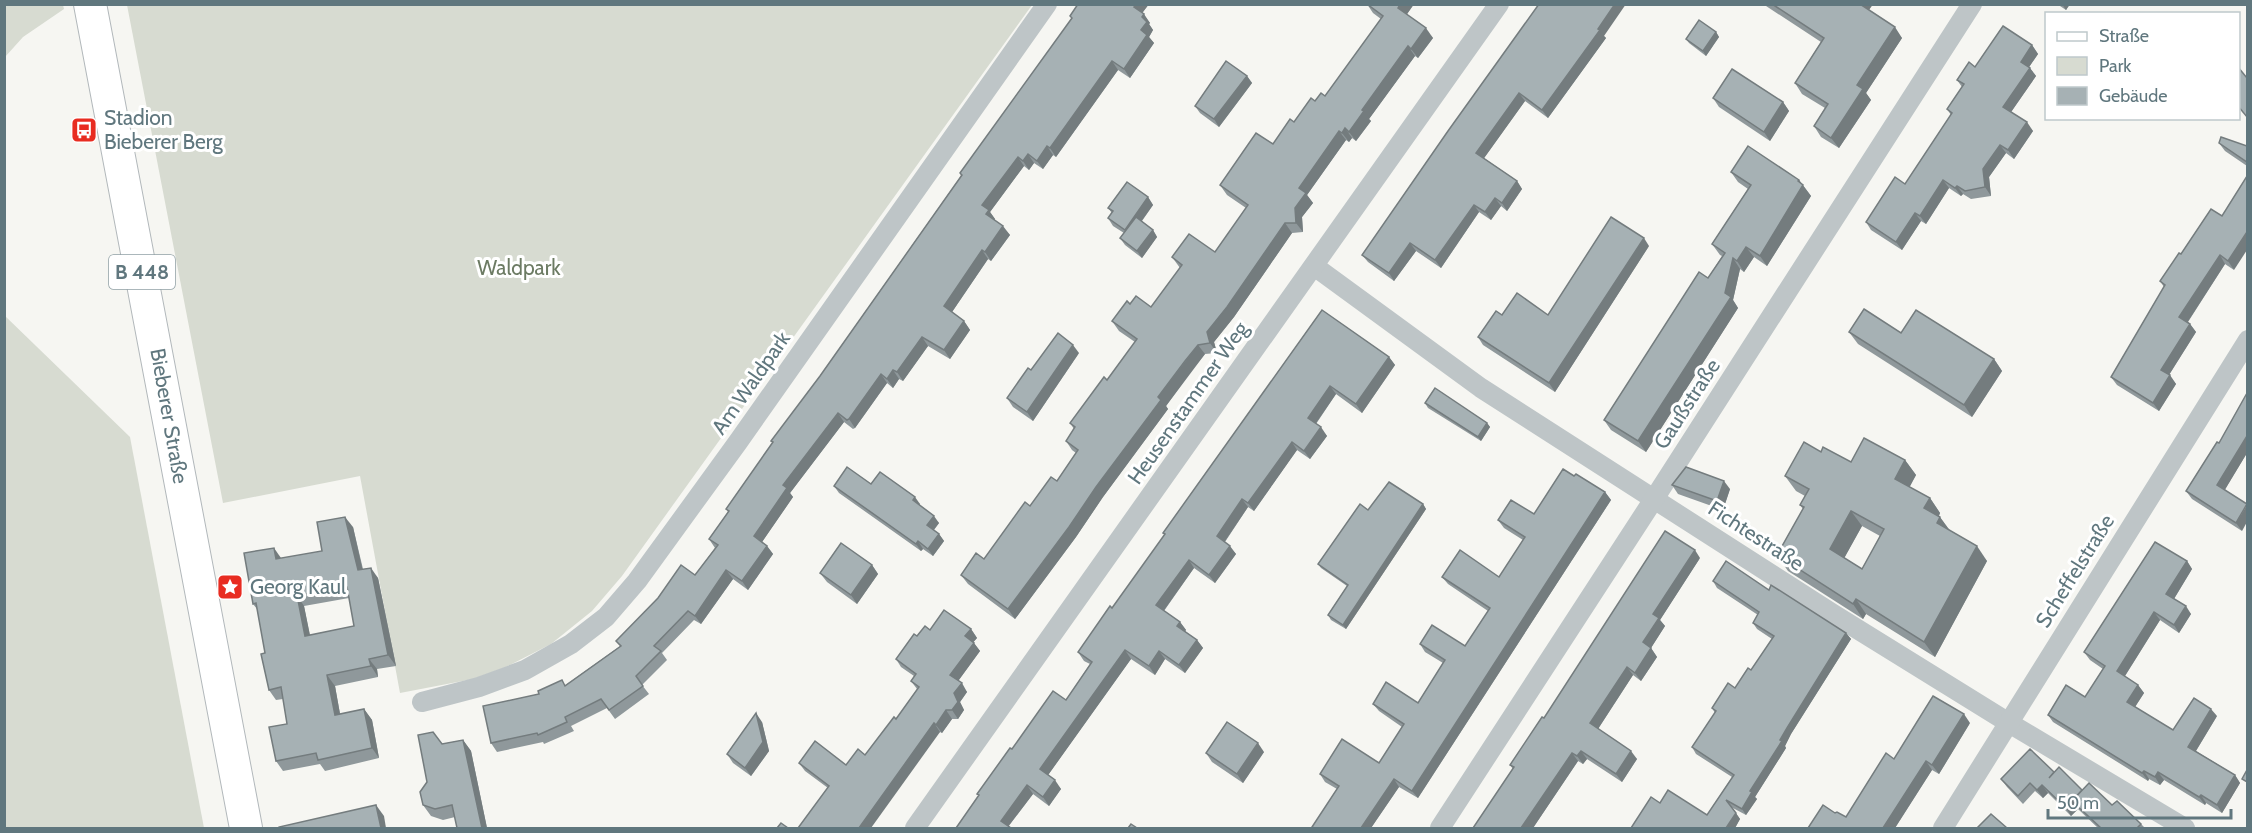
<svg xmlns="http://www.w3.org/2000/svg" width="2252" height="833" font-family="Cabin,sans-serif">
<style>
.green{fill:#d7dbd1}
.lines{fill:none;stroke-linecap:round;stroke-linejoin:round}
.primary-casing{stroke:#b2b8bb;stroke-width:34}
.minor{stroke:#bec5c7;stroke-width:20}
.primary{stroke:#fff;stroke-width:32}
.wall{fill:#8f989b;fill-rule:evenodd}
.shaded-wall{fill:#747c7e}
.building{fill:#a6b1b4;stroke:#747c7e;stroke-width:1.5;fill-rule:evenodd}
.labels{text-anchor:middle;stroke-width:6;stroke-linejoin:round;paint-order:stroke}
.shield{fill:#fff;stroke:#90a0a5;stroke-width:1.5}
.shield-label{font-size:20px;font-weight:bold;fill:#60777e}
.poi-label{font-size:21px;fill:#60777e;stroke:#fff;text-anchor:start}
.park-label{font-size:21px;fill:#6c7b63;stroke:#fff}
.street-label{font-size:21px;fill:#60777e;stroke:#fff}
</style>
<rect width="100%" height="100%" fill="#f6f6f2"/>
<g class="green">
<path d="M5 4 63 5 64 9 23 37 5 57Z"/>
<path d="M127 5H1032L622 576 592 611 551 644 506 667 473 679 400 693 360 476 223 503Z"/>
<path d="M4 315 130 437 204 828H5Z"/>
</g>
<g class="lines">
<defs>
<path id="primary" d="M90 4 246 828"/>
</defs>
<use href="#primary" class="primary-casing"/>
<g class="minor">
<path d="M1314 266 1481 388 1833 614 2009 723 2185 828"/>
<path d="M422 702 479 687 525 670 571 644 606 617 637 581 738 442 1047 4"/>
<path d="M915 828 1499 4"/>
<path d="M1440 828 1654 499 1972 4"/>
<path d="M1943 828 2248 340"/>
</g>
<use href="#primary" class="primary"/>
</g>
<g class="wall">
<path d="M1078 4H1149L1142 13 1150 23 1149 24 1153 30 1149 37 1154 43 1130 78 1118 70 1056 157 1053 155 1043 169 1034 163 1029 170 1024 166 990 212 995 219V220L1010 235 991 261 988 259 952 312 964 321 970 330 950 359 928 346 903 381 899 379 893 388 887 383 855 428 853 429 844 422 790 493 793 497 762 542 767 546 773 554 748 590 733 579 701 624 694 620 662 653 667 660 642 685 649 694 615 719 607 708 571 726 574 731 544 744 543 742 497 752 491 743 539 694 565 685 620 646 616 641 695 575 715 548 709 539 728 512 726 509 961 176 960 173 1072 19 1070 16Z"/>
<path d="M1367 4H1414L1407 14 1433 38 1418 58 1415 56 1369 119 1371 121 1356 141 1352 138 1349 142 1346 140 1307 195 1313 203 1302 217 1303 232 1292 233 1234 317 1214 342 1217 353 1205 354 1192 370 1166 406 1168 409 1103 497 1076 537 1015 619 968 584 961 575 984 559 1030 506 1057 481 1076 453 1072 450 1066 441 1074 429 1070 423 1107 380 1135 342 1119 331 1112 321 1130 304 1151 307 1180 268 1172 257 1215 252 1246 208 1227 195 1220 185 1273 144 1315 101 1325 96 1381 19 1373 13Z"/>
<path d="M1763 4H1873L1869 10 1902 38 1866 93 1871 100 1839 148 1821 137 1814 126 1825 108 1802 94 1795 83 1821 42Z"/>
<path d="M2057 4H2070L2066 10Z"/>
<path d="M1716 32 1719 37 1706 56 1689 43 1686 39Z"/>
<path d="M1604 36 1606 38 1548 118 1525 101 1484 158 1517 181 1522 189 1507 211 1501 206 1491 220 1479 212 1441 268 1416 251 1394 281 1368 262 1362 255 1448 131Z"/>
<path d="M2032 45 2038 54 2029 67 2036 76 2011 112 2033 131 2014 159 2006 153 1989 177 1991 196 1971 199 1963 194 1961 196 1949 188 1926 224 1921 221 1902 250 1871 230 1866 222 1905 184 1951 115 1947 109 1962 87 1957 80 1975 67Z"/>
<path d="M1247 76 1252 83 1219 127 1200 113 1195 106Z"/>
<path d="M1713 98 1783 102 1789 111 1770 141 1719 107Z"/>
<path d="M2219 143 2247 146V166L2225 151Z"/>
<path d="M1731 172 1799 180 1811 196 1767 266 1754 257 1744 272 1740 269 1733 300 1738 308 1646 452 1611 430 1604 420 1708 278 1722 256 1720 255 1712 244 1748 189 1738 182Z"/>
<path d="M1148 197 1153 205 1142 221 1153 230 1157 237 1142 258 1125 245 1120 238 1124 233 1113 226 1108 218 1112 213 1108 208Z"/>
<path d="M2211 209 2234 270 2225 264 2188 322 2190 324 2196 332 2169 375 2176 384 2159 411 2117 385 2111 377 2164 287 2160 281 2181 254Z"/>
<path d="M1649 246 1555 392 1483 345 1478 337 1502 315H1548Z"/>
<path d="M1322 310 1389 357 1395 365 1362 413 1336 394 1316 424 1327 436 1310 459 1297 450 1254 511 1248 507 1225 542 1236 554 1215 583 1194 568 1164 611 1180 622 1186 630 1185 631 1197 640 1203 648 1185 673 1165 659 1155 675 1131 659 1048 775 1061 789 1049 806 1033 794 1008 827 956 828 979 796 977 794 1012 749 1066 700 1090 664 1084 661 1078 652 1112 608 1165 535 1163 533Z"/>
<path d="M1849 332 1901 333 1994 359 2002 371 1972 417 1858 344Z"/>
<path d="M1079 353 1033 421 1013 407 1007 398Z"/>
<path d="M1425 403 1487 423 1490 427 1481 441 1428 408Z"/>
<path d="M1821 452 1851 462 1905 460 1916 475 1909 487 1930 498 1940 513 1939 516 1949 530 1987 561 1935 657 1866 614 1863 619 1788 571 1777 555 1803 509 1800 505 1805 496 1796 491 1785 476ZM1862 526 1880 536 1862 569 1844 558Z"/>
<path d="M2247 453 2225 489 2242 531 2192 499 2186 491Z"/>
<path d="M1574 476 1605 492 1611 500 1418 798 1399 787 1371 828H1313L1312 827 1337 789 1325 782 1320 774 1379 763 1402 727 1379 711 1373 704 1418 703 1443 663 1425 652 1420 644 1465 646 1488 611 1448 584 1442 577H1499L1523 540 1504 528 1498 520 1534 514Z"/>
<path d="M871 484 920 504 919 505 939 523 934 530 939 534 944 541 933 556 923 549 921 551 839 493 834 486Z"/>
<path d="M1672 485 1730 489 1723 510 1678 494Z"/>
<path d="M1423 504 1426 509 1346 629 1331 620 1328 615 1347 586 1321 568 1318 564 1368 510Z"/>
<path d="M353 527 363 569 378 578 396 666 377 669 378 677 335 686 340 714 364 709 372 720 379 758 325 771 320 764 283 771 276 761 287 724 283 699 276 700 269 690 265 653 257 609 253 604ZM349 598 354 626 310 635 304 606Z"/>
<path d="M1700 558 1660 620 1665 626 1651 648 1657 657 1641 681 1633 675 1598 729 1637 759 1622 782 1587 759 1583 764 1578 761 1533 828H1473L1513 769 1510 765 1544 718Z"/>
<path d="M2187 561 2192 569 2174 599 2191 614 2179 633 2160 620 2125 676 2138 685 2144 693 2135 707 2173 730 2217 716 2196 751 2235 775 2240 783 2222 813 2206 803 2205 805 2164 780 2160 785 2149 779 2148 781 2053 722 2048 715 2085 697 2103 669 2090 660 2084 652Z"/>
<path d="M872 565 878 574 857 604 827 582 820 573Z"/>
<path d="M1713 581 1769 590 1846 633 1851 639 1791 734 1785 746 1786 748 1755 797 1757 799 1746 815 1731 807 1740 819 1735 828 1660 803 1707 815 1732 777 1696 754 1692 747 1715 713 1712 708 1735 688 1751 670 1772 639 1757 629 1753 623 1758 615 1717 588Z"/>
<path d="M971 629 977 638 973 642 980 651 958 681 967 692 960 702 964 710 958 719H952L942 733 940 732 828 788 805 771 799 763 846 765 865 755 896 719 917 689 911 681 914 676 901 667 896 659 917 636 930 630Z"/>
<path d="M762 722 769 751 751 776 733 763 727 754Z"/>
<path d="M1970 723 1939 774 1932 770 1895 828H1808L1835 813 1846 817Z"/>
<path d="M463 740 471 751 487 828H457L455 817 443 820 431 816 423 805 427 782 442 744Z"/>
<path d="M1264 752 1243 783 1212 762 1206 753Z"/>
<path d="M2054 772 2082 790 2112 805 2141 824 2145 828H2098L2078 809 2071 816 2048 793 2043 798 2035 791 2023 804 2007 787 2001 779Z"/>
</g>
<g class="shaded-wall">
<path d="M1136 4H1149L1140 16 1134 7Z"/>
<path d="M1400 4H1414L1405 17 1398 8Z"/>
<path d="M1615 4H1626L1604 36 1606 38 1548 118 1542 110Z"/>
<path d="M1859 4H1873L1866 14Z"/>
<path d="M2062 4H2070L2066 10Z"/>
<path d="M1144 14 1150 23 1149 24 1153 30 1149 37 1154 43 1130 78 1124 69 1141 30 1142 17Z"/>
<path d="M1895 27 1902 38 1866 93 1871 100 1839 148 1831 138 1857 85Z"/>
<path d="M1426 28 1433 38 1418 58 1411 49Z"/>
<path d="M1716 32 1719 37 1706 56 1703 51Z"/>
<path d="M2032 45 2038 54 2027 70 2021 62Z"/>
<path d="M1408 46 1415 56 1369 119 1371 121 1356 141 1349 132 1362 110Z"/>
<path d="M1112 61 1118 70 1056 157 1050 148Z"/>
<path d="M2030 68 2036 76 2009 115 2003 107Z"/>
<path d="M1247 76 1252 83 1219 127 1214 119Z"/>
<path d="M1519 93 1525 101 1482 161 1476 153Z"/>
<path d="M1783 102 1789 111 1770 141 1764 132Z"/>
<path d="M2027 122 2033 131 2014 159 2008 150Z"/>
<path d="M1345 128 1352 138 1349 142 1342 133Z"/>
<path d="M1339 131 1346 140 1307 195 1313 203 1302 217 1303 232 1296 223 1295 208 1299 188Z"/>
<path d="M2000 145 2006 153 1989 177 1991 196 1985 187 1983 169Z"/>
<path d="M1047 146 1053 155 1043 169 1037 161Z"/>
<path d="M1028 154 1034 163 1029 170 1023 161Z"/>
<path d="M1018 157 1024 166 990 212 995 219 992 223 986 214 982 205Z"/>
<path d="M1799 180 1811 196 1767 266 1760 256Z"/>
<path d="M1943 180 1949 188 1926 224 1920 216Z"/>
<path d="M1517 181 1522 189 1507 211 1502 203Z"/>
<path d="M1957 186 1963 194 1961 196 1955 188Z"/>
<path d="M1148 197 1153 205 1130 237 1125 230Z"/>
<path d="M1495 198 1501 206 1491 220 1485 212Z"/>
<path d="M1474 205 1479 212 1441 268 1435 260Z"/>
<path d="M1915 213 1921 221 1902 250 1896 242Z"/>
<path d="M1285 223 1292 233 1234 317 1214 342 1217 353 1210 343 1207 332Z"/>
<path d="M1003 226 1010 235 991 261 985 252Z"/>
<path d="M1153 230 1157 237 1142 258 1137 251Z"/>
<path d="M2247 232V250L2234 270 2228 261Z"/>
<path d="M1644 238 1649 246 1555 392 1549 383Z"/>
<path d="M1410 243 1416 251 1394 281 1389 273Z"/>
<path d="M1746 247 1754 257 1744 272 1737 261Z"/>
<path d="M982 250 988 259 950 315 944 306Z"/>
<path d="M2220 255 2225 264 2185 326 2179 317Z"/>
<path d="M1733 258 1740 269 1733 300 1738 308 1646 452 1638 441 1725 293Z"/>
<path d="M964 321 970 330 950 359 944 350Z"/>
<path d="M2190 324 2196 332 2167 378 2161 370Z"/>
<path d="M922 337 928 346 903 381 897 372Z"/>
<path d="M1073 345 1079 353 1033 421 1027 412Z"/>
<path d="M1198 345 1205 354 1166 406 1168 409 1103 497 1076 537 1015 619 1008 609 1158 397Z"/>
<path d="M1389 357 1395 365 1362 413 1356 404Z"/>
<path d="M1994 359 2002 371 1972 417 1964 405Z"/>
<path d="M893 370 899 379 893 388 887 379Z"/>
<path d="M881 374 887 383 855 428 849 419Z"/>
<path d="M2170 375 2176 384 2159 411 2153 403Z"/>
<path d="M1330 386 1336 394 1314 426 1308 418Z"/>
<path d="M838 413 844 422 790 493 793 497 760 545 754 536 783 485Z"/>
<path d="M1487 423 1490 427 1481 441 1478 437Z"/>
<path d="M1321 427 1327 436 1310 459 1304 451Z"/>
<path d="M2247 436V453L2223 493 2217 485Z"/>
<path d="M1292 442 1297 450 1254 511 1248 503Z"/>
<path d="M1905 460 1916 475 1906 494 1895 479Z"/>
<path d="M1724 481 1730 489 1723 510 1717 501Z"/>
<path d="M1605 492 1611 500 1418 798 1412 791Z"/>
<path d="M915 497 920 504 918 507 913 500Z"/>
<path d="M1930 498 1940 513 1935 523 1924 508Z"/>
<path d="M1242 499 1248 507 1223 544 1217 536Z"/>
<path d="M1423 504 1426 509 1346 629 1343 625Z"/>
<path d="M2247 505V522L2242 531 2236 523Z"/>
<path d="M1851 511 1862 526 1841 564 1830 549Z"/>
<path d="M934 516 939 523 932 532 927 525Z"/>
<path d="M345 517 353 527 365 581 358 570Z"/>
<path d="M1940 517 1951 532 1937 523Z"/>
<path d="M939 534 944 541 933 556 928 549Z"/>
<path d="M918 541 923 549 921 551 916 544Z"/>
<path d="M767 546 773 554 748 590 742 581Z"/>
<path d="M1230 546 1236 554 1215 583 1209 575Z"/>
<path d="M1977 546 1987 561 1935 657 1924 642Z"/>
<path d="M274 548 281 558 276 559Z"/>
<path d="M1695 550 1700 558 1660 620 1665 626 1649 651 1643 642 1653 614Z"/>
<path d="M1189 560 1194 568 1162 613 1156 605Z"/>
<path d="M2187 561 2192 569 2172 602 2166 594Z"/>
<path d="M872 565 878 574 857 604 851 595Z"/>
<path d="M371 568 378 578 396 666 388 655Z"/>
<path d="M726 570 733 579 701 624 695 616Z"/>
<path d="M297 595 304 606 312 646 305 636Z"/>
<path d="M1856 599 1866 614 1863 619 1853 604Z"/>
<path d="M2186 606 2191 614 2179 633 2174 625Z"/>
<path d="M2154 612 2160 620 2123 679 2117 671Z"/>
<path d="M1180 622 1186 630 1183 634 1177 626Z"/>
<path d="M971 629 977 638 971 645 965 636Z"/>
<path d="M1846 633 1851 639 1791 734 1785 746 1786 748 1755 797 1757 799 1746 815 1742 809 1750 791 1787 728Z"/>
<path d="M1197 640 1203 648 1185 673 1179 665Z"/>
<path d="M974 643 980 651 956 684 950 675Z"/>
<path d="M1651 648 1657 657 1641 681 1635 673Z"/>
<path d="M1125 650 1131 659 1046 778 1040 769Z"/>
<path d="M1159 651 1165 659 1155 675 1149 666Z"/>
<path d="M369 659 377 669 378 677 371 666Z"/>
<path d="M1627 667 1633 675 1596 732 1590 723Z"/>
<path d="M327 675 335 686 342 725 335 715Z"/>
<path d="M962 683 967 692 960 702 964 710 958 719 952 710 954 693Z"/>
<path d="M2138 685 2144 693 2133 710 2127 702Z"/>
<path d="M364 709 372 720 379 758 372 748Z"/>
<path d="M2211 709 2217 716 2194 754 2188 747Z"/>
<path d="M946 710 952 719 942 733 936 725Z"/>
<path d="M756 713 762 722 769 751 751 776 745 768Z"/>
<path d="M1964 714 1970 723 1939 774 1932 765Z"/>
<path d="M934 723 940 732 871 828H859Z"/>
<path d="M463 740 471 751 487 828H482Z"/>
<path d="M1258 743 1264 752 1243 783 1237 774Z"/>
<path d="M1581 751 1587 759 1583 764 1577 756Z"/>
<path d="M1631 751 1637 759 1622 782 1616 774Z"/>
<path d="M1572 753 1578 761 1533 828H1521Z"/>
<path d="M1926 761 1932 770 1895 828H1883Z"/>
<path d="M2144 771 2149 779 2148 781 2142 773Z"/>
<path d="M2158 772 2164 780 2160 785 2155 777Z"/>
<path d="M2235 775 2240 783 2222 813 2217 805Z"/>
<path d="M1394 779 1399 787 1371 828H1361Z"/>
<path d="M1055 780 1061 789 1049 806 1043 797Z"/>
<path d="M1027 785 1033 794 1007 828 1001 821Z"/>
<path d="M2042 785 2048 793 2043 798 2037 790Z"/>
<path d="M2201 795 2206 803 2205 805 2199 797Z"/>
<path d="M2072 801 2078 809 2071 816 2066 808Z"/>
<path d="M376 805 384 816 386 828H381Z"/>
<path d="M1736 813 1740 819 1735 828H1726Z"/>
</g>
<g class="building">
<path d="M1078 4H1136L1134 7 1144 14 1142 17 1147 22 1141 30 1147 35 1124 69 1112 61 1050 148 1047 146 1037 161 1028 154 1023 161 1018 157 982 205 989 210 986 214 1003 226 985 252 982 250 944 306 964 321 944 350 922 337 897 372 893 370 887 379 881 374 849 419 847 420 838 413 783 485 787 488 754 536 767 546 742 581 726 570 695 616 688 611 654 646 661 651 636 676 643 686 609 710 601 699 565 717 567 722 538 735 537 733 491 743 483 706 539 694 538 691 562 680 565 686 621 646 616 641 658 598 681 565 695 575 718 545 709 539 729 511 726 509 773 442 771 441 820 376 962 175 960 173 1072 18 1070 16Z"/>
<path d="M1367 4H1400L1398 8 1426 28 1411 49 1408 46 1362 110 1364 111 1349 132 1345 128 1342 133 1339 131 1299 188 1306 193 1295 208 1296 223H1285L1227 307 1207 332 1210 343 1198 345 1185 361 1158 397 1161 400 1096 487 1069 527 1008 609 961 575 976 553 984 559 1025 502 1030 506 1051 477 1057 481 1078 450 1066 441 1075 427 1070 423 1104 377 1107 380 1137 339 1112 321 1127 301 1130 304 1136 296 1151 307 1182 265 1172 257 1189 234 1215 252 1248 205 1220 185 1256 133 1273 144 1290 119 1294 122 1311 98 1315 101 1321 93 1325 96 1383 16Z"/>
<path d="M1539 4H1615L1598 29 1600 30 1542 110 1519 93 1476 153 1517 181 1502 203 1495 198 1485 212 1474 205 1435 260 1410 243 1389 273 1362 255 1448 131Z"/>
<path d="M1772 4H1860L1895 27 1857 85 1863 89 1831 138 1814 126 1828 104 1795 83 1824 38Z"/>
<path d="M1699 20 1716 32 1703 51 1686 39Z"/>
<path d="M2003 26 2032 45 2021 62 2030 68 2003 107 2027 122 2008 150 2000 145 1983 169 1985 187 1965 191 1957 186 1955 188 1943 180 1920 216 1915 213 1896 242 1866 222 1895 177 1905 184 1952 113 1947 109 1964 84 1957 80 1969 62 1975 67Z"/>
<path d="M1226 61 1247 76 1214 119 1195 106Z"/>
<path d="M2238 67 2247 78V117L2238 106Z"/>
<path d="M1732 69 1783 102 1764 132 1713 98Z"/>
<path d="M2221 137 2247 146V162L2219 143Z"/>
<path d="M1748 146 1799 180 1798 181 1803 185 1760 256 1746 247 1737 261 1733 258 1725 293 1731 297 1638 441 1604 420 1699 272 1708 278 1725 253 1712 244 1751 185 1731 172Z"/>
<path d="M2247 176V232L2228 261 2220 255 2179 317 2190 324 2161 370 2170 375 2153 403 2111 377 2165 285 2160 281 2179 253 2181 254 2211 209 2222 216Z"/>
<path d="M1127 182 1148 197 1125 230 1108 218 1113 211 1108 208Z"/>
<path d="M1136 217 1153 230 1137 251 1120 238Z"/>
<path d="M1611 217 1644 238 1549 383 1478 337 1496 311 1502 315 1517 293 1548 315Z"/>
<path d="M1864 309 1901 333 1916 310 1994 359 1964 405 1849 332Z"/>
<path d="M1322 310 1389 357 1356 404 1330 386 1308 418 1321 427 1304 451 1292 442 1248 503 1242 499 1217 536 1230 546 1209 575 1189 560 1156 605 1180 622 1177 626 1197 640 1179 665 1159 651 1149 666 1125 650 1040 769 1055 780 1043 797 1027 785 1001 821 1011 828H956L979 795 977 794 1010 748 1012 749 1053 691 1066 700 1092 662 1078 652 1110 606 1112 608 1165 534 1163 533Z"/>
<path d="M1058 333 1073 345 1027 412 1007 398 1028 368 1031 370Z"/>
<path d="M1435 388 1487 423 1478 437 1425 403Z"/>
<path d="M2247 393V436L2217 485 2247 504 2236 523 2186 491 2217 442 2219 443Z"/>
<path d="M1864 438 1905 460 1895 479 1930 498 1924 508 1940 517 1937 523 1977 546 1924 642 1856 599 1853 604 1777 555 1804 507 1800 505 1809 489 1785 476 1804 442 1821 452 1823 447 1851 462ZM1851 511 1884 529 1862 569 1830 549Z"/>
<path d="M847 467 871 484 880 472 915 497 913 500 934 516 927 525 939 534 928 549 918 541 916 544 834 486Z"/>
<path d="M1686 467 1724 481 1717 501 1672 485Z"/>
<path d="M1563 469 1574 476 1576 474 1605 492 1412 791 1394 779 1361 828H1314L1312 827 1339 786 1320 774 1342 739 1379 763 1404 724 1373 704 1386 682 1418 703 1445 660 1420 644 1432 625 1465 646 1490 608 1442 577 1460 550 1499 577 1525 537 1498 520 1511 500 1534 514Z"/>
<path d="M1389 482 1423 504 1343 625 1328 615 1348 585 1318 564 1360 504 1368 510Z"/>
<path d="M345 517 358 570 371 568 388 655 369 659 371 666 327 675 335 715 364 709 372 748 318 760 316 753 276 761 269 727 287 724 281 687 269 690 261 654 265 653 256 603 253 604 244 553 274 548 276 559 322 551 317 522ZM347 587 354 626 305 636 297 595Z"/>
<path d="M1665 531 1695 550 1653 614 1659 618 1643 642 1651 648 1635 673 1627 667 1590 723 1631 751 1616 774 1581 751 1577 756 1572 753 1521 828H1473L1514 767 1510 765 1542 717 1544 718Z"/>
<path d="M2155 542 2187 561 2166 594 2186 606 2174 625 2154 612 2117 671 2138 685 2127 702 2173 730 2194 698 2211 709 2188 747 2235 775 2217 805 2201 795 2199 797 2158 772 2155 777 2144 771 2142 773 2048 715 2066 685 2085 697 2105 666 2084 652Z"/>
<path d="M841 543 872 565 851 595 820 573Z"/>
<path d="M1726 561 1769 590 1771 585 1846 633 1787 728 1780 740 1782 741 1750 791 1752 792 1742 809 1726 800 1736 813 1726 828H1631L1651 797 1660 803 1668 790 1707 815 1734 775 1692 747 1716 711 1712 708 1728 683 1735 688 1748 668 1751 670 1774 636 1753 623 1759 612 1713 581Z"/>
<path d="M944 610 971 629 965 636 974 643 950 675 962 683 954 693 958 702 952 710H946L936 725 934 723 859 828H798L829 786 799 763 815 741 846 765 858 749 865 755 894 717 896 719 919 687 911 681 916 674 896 659 914 634 917 636 925 626 930 630Z"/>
<path d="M1933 696 1964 714 1932 765 1926 761 1883 828H1808L1823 805 1835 813 1837 812 1846 817 1886 753 1894 759Z"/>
<path d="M756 713 763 742 745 768 727 754Z"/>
<path d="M1227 722 1258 743 1237 774 1206 753Z"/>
<path d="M433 732 442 744 463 740 482 828H457L452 805 435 809 423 805 420 792 427 782 418 735Z"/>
<path d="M2030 749 2054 772 2049 778 2059 767 2082 790 2066 808 2042 785 2037 790 2030 783 2018 796 2001 779Z"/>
<path d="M2247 770V782L2242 779Z"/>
<path d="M2089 783 2112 805 2117 801 2141 824 2137 828H2101L2072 801Z"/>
<path d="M376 805 381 828H279V827Z"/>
<path d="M1991 814 2007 828H1977Z"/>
<path d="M781 823 788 828H777Z"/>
<path d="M1131 824 1137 828H1128Z"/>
</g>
<defs>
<symbol id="bus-square" viewBox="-11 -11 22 22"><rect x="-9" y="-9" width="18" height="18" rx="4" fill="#e82c21" stroke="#fff"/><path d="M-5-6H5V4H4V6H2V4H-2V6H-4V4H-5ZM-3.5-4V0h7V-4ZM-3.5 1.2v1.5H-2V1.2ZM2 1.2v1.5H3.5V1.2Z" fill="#fff"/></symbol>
<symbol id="sight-square" viewBox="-11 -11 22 22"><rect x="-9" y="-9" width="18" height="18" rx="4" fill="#e82c21" stroke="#fff"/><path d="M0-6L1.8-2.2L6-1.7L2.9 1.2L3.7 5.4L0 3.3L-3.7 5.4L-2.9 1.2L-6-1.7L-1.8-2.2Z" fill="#fff"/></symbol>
</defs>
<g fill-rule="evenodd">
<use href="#bus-square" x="69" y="115" width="30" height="30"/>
<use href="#sight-square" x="215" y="572" width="30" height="30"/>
</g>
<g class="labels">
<rect class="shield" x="109" y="255" width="66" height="34" rx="4.5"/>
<g class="shield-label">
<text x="142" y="279">B 448</text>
</g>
<g class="poi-label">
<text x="104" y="125">Stadion<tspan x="104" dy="24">Bieberer Berg</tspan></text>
<text x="250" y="594">Georg Kaul</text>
</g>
<g class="park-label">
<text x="519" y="275">Waldpark</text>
</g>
<g class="street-label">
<text transform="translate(751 383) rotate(-55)" y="7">Am Waldpark</text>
<text transform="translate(1188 403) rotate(-55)" y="7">Heusenstammer Weg</text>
<text transform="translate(1687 404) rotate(-57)" y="7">Gaußstraße</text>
<text transform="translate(169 416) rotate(80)" y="7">Bieberer Straße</text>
<text transform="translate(1756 536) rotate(33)" y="7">Fichtestraße</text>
<text transform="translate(2075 571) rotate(-58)" y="7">Scheffelstraße</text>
</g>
</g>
<rect width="2252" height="833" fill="none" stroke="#60777e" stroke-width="12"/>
<rect x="2045" y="12" width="195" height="108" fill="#ffffff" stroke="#bfc9cb" stroke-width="1.5"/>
<rect x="2057" y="32" width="30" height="9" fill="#ffffff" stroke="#bfc9cb" stroke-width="1.5"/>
<text x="2099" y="42" font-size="18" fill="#60777e">Straße</text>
<rect x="2057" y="57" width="30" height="18" fill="#d7dbd1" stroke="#bfc9cb" stroke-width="1.5"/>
<text x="2099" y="72" font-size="18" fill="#60777e">Park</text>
<rect x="2057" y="87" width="30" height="18" fill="#a6b1b4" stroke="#bfc9cb" stroke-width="1.5"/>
<text x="2099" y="102" font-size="18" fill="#60777e">Gebäude</text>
<path d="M2048 809v9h183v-9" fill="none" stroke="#60777e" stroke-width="3"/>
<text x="2057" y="809" font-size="18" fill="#60777e" stroke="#ffffff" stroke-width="4.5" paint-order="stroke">50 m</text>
</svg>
